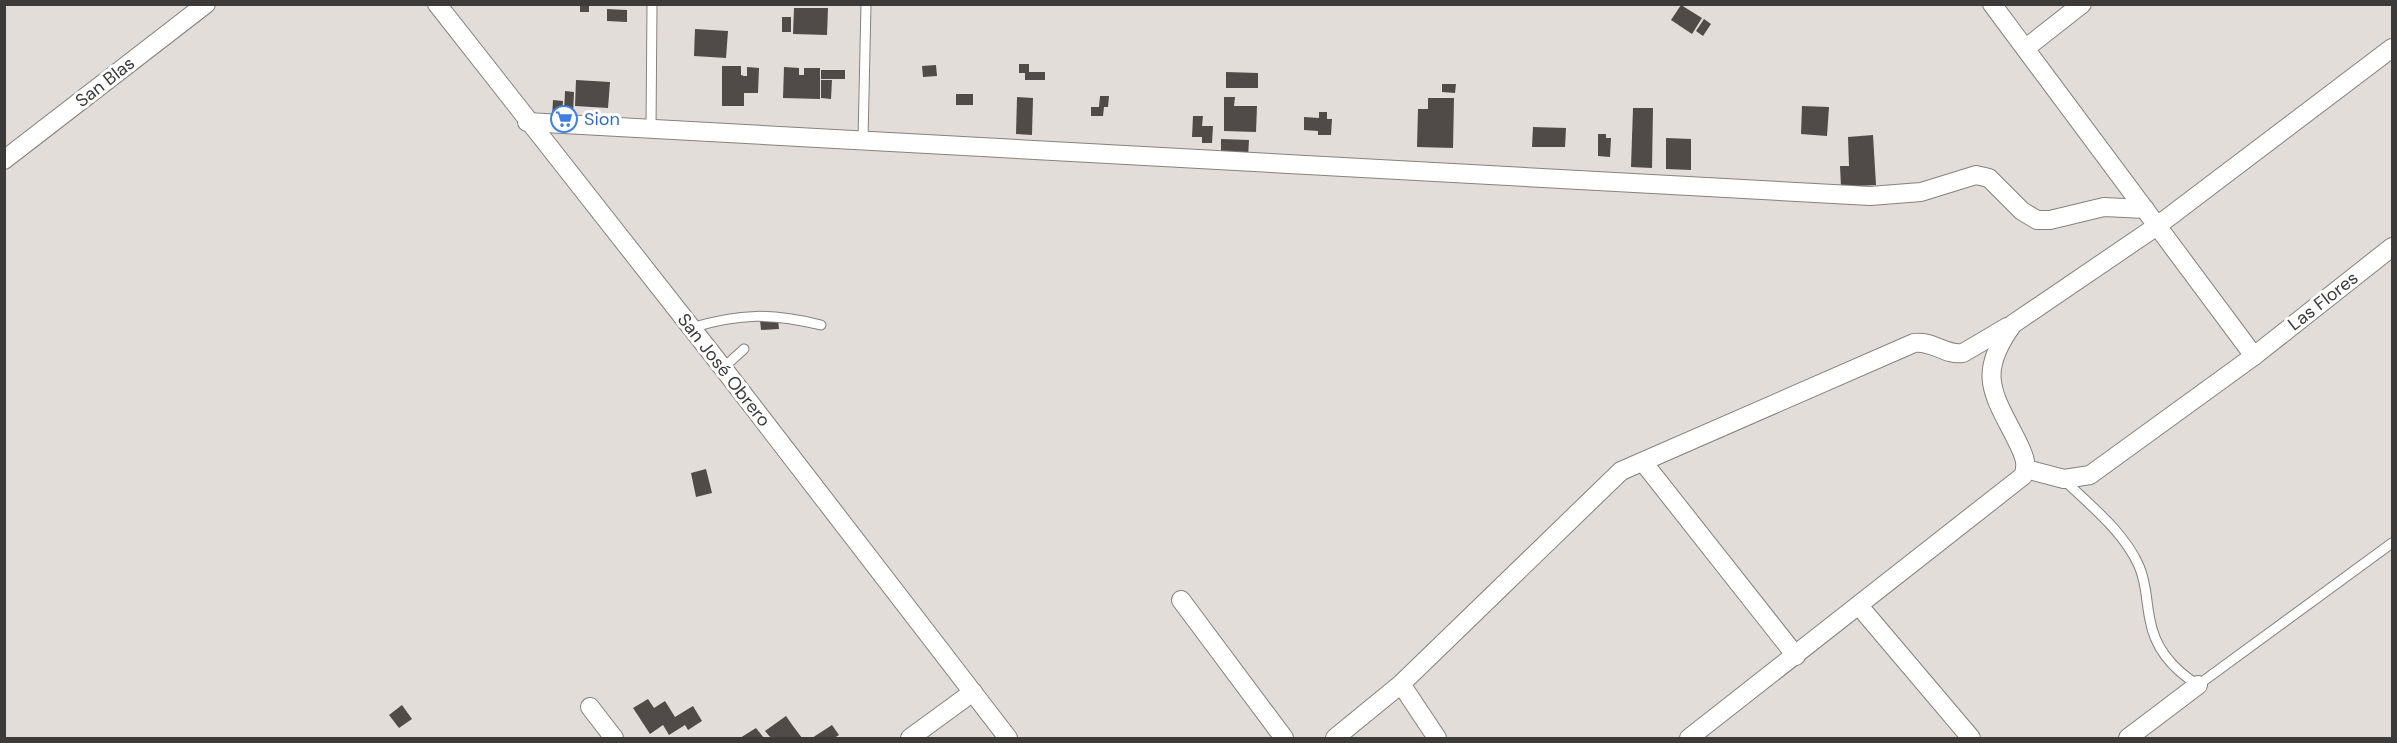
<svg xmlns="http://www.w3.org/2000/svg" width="2397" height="743" font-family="'DM Sans',sans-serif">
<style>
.building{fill:#504b48}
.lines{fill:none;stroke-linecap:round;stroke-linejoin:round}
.service-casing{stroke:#87817e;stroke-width:11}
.minor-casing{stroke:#87817e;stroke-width:20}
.service{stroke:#fff;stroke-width:9}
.minor{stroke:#fff;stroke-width:18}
.labels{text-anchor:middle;stroke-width:6;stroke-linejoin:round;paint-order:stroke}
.street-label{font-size:18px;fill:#3d3b3a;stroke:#fff}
.shop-label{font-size:18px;fill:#366cbe;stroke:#fff;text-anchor:start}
</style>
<rect width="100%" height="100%" fill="#e3ddd9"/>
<g class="building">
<rect x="580" y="4" width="9" height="8"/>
<path d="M1681 5 1702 18 1692 34 1671 20Z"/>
<path d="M794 8H828L827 35 793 34Z"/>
<path d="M607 9 627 10V22L607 21Z"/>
<rect x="782" y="17" width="9" height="15"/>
<path d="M1704 19 1711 24 1703 36 1696 31Z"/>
<path d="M695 29 728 31 726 58 694 56Z"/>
<path d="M1019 64H1029V72H1045V80H1025V73H1019Z"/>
<path d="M936 65 937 76 923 77 922 66Z"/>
<path d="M722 66H741V75L744 76H747V67L759 68 758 93H744V106H722Z"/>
<path d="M784 67 799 68V75H804V68H820V99L783 98Z"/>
<rect x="821" y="70" width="24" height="9"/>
<path d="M1226 72 1258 73V88H1226Z"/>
<path d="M576 80 610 82 608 108 575 106Z"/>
<path d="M821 80H832L831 99 821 98Z"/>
<path d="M1442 84H1456L1455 93 1442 92Z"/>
<path d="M565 91 574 92 573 115 564 114Z"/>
<rect x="956" y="94" width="17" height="11"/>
<path d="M1100 96H1109L1108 107H1104L1103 116H1091V107H1099Z"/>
<path d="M1017 97 1033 98 1032 135 1016 134Z"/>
<path d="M1224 97H1235L1234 106H1257L1256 132 1224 131Z"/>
<path d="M1428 98H1454L1453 148 1417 147 1418 109H1428Z"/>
<path d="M553 100 563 101 562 118H552Z"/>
<path d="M1802 106 1829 107 1827 136 1801 134Z"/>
<path d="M1633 108H1653L1652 168 1631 167Z"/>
<path d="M1319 112H1327V119H1332L1331 135H1318V131L1304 130V117L1319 118Z"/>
<path d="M1193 116H1203L1202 126H1213L1212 143H1202V137H1192Z"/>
<path d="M1533 127 1566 128 1565 147H1532Z"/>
<path d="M1598 134H1606V138H1611L1610 157 1598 156Z"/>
<path d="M1873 135 1876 185 1841 187 1840 166H1849L1848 137Z"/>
<path d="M1666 138 1691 139V170L1666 169Z"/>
<path d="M1221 139 1249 140 1248 157 1221 156Z"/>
<path d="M778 319 779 329 761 330 760 320Z"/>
<path d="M706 469 712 493 696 497 691 473Z"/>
<path d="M648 699 654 708 665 701 675 717 693 706 702 721 688 730 685 725 669 735 663 725 650 734 633 708Z"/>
<path d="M402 705 412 719 399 728 389 715Z"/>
<path d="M786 716 793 726 802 738H771L765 731Z"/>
<path d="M832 725 839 735 834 738H812Z"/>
<path d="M756 728 764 738H740Z"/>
</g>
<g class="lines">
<defs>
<g id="service">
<path d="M651 129 652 4"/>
<path d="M863 140 866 4"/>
<path d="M691 328C740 313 772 313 821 325"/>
<path d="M723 368 744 349"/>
<path d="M2064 480C2090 505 2124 532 2139 566 2147 584 2146 602 2150 620 2155 649 2174 670 2198 685L2392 543"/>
</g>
<g id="minor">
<path d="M437 4 723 368 1008 738"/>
<path d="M1992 4 2254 356"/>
<path d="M2026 48 2082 4"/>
<path d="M527 122 1870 196 1921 192 1976 175 1989 178 2022 211 2037 220H2050L2104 207 2145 209"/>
<path d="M4 160 206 4"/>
<path d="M1643 462 1796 656"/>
<path d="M2026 469 2064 479 2090 475 2254 356 2392 247"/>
<path d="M1181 600 1284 738"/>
<path d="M1860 607 1971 738"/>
<path d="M1401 684 1437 738"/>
<path d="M590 707 614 738"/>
<path d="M910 738 973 692"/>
<path d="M1335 738 1401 684 1621 471 1914 343C1932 340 1946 356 1963 353L2007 327"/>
<path d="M1689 738 2023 476C2028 464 2024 456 2019 445 1994 394 1975 376 2013 324L2157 226 2392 48"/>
<path d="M2128 738 2198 685"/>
</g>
</defs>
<use href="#service" class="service-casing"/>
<use href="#minor" class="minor-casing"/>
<use href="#service" class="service"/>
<use href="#minor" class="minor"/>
</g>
<defs>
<symbol id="supermarket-ring" viewBox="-11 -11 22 22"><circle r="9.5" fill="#fff" stroke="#3f7fe0" stroke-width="1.5"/><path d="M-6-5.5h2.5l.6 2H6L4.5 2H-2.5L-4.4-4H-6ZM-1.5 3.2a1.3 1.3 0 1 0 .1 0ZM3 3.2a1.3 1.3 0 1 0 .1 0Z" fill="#3f7fe0"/></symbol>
</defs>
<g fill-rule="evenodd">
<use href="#supermarket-ring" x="549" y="104" width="30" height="30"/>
</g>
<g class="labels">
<g class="street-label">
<text transform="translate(105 82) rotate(-38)" y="6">San Blas</text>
<text transform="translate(2323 301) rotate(-38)" y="6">Las Flores</text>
<text transform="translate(724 370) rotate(52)" y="6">San José Obrero</text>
</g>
<g class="shop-label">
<text x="584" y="125">Sion</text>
</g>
</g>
<rect width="2397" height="743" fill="none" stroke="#3d3b3a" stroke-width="12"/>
</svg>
